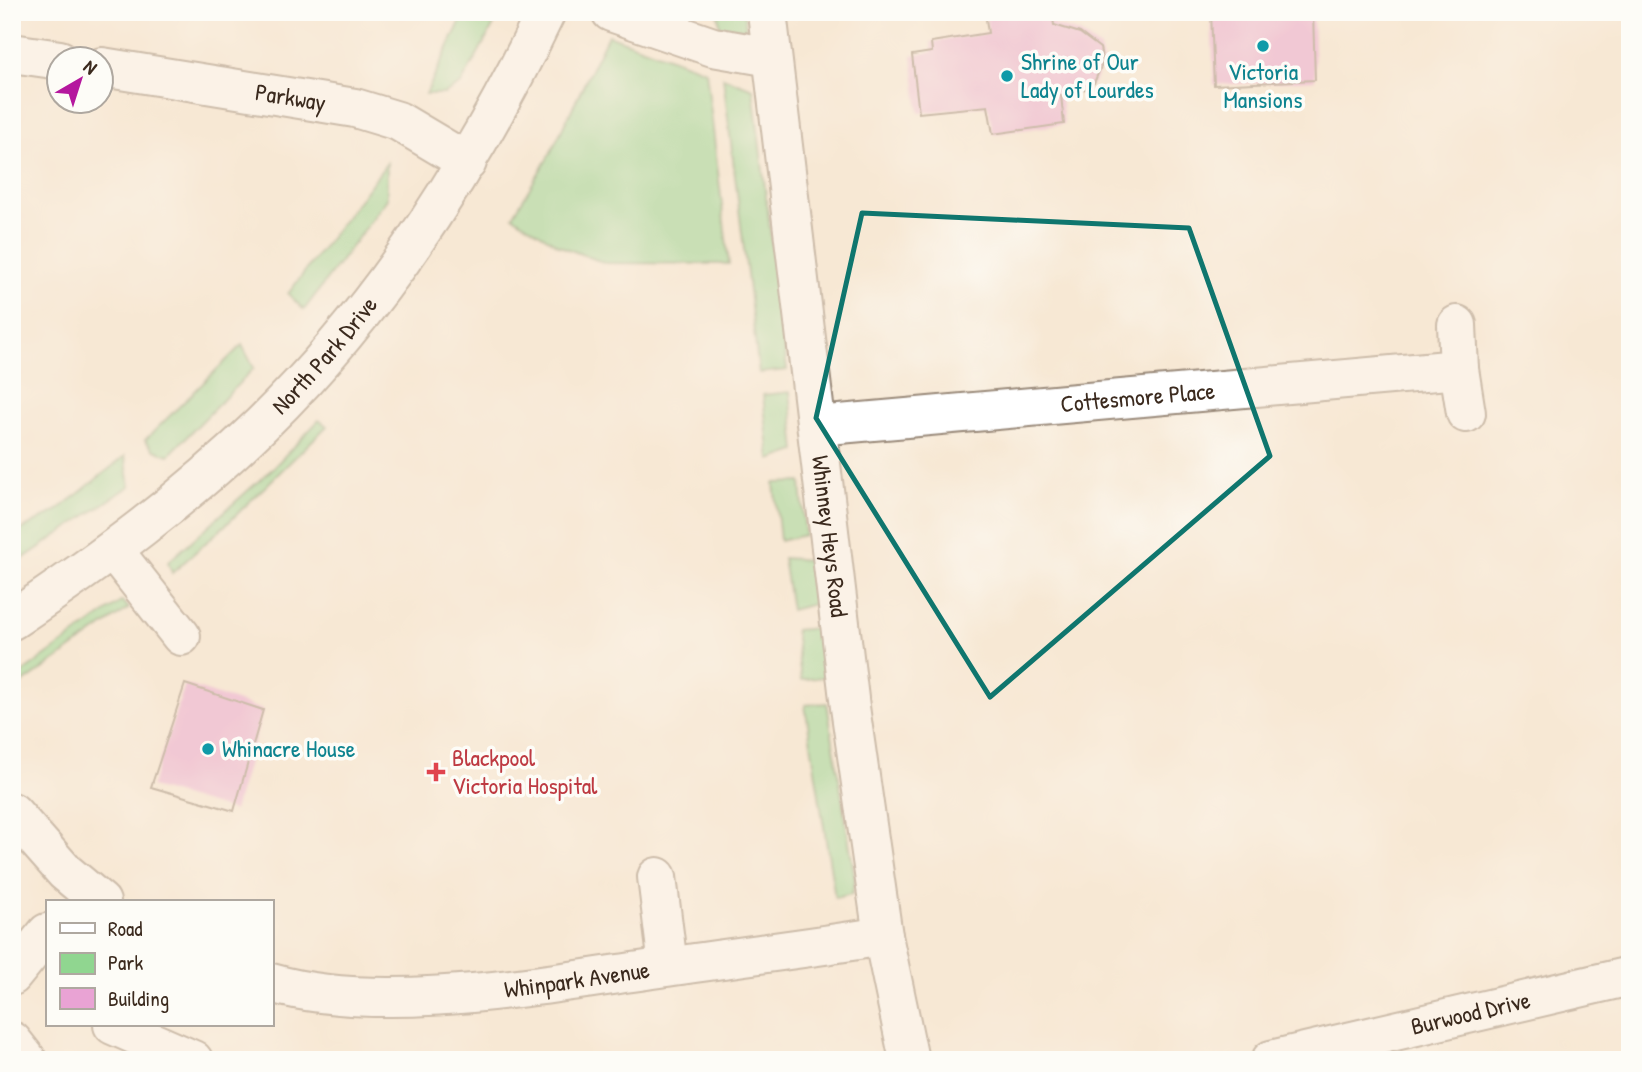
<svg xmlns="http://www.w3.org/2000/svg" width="1642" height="1072" font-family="'Patrick Hand',sans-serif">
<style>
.green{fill:#90d690;stroke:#668057;stroke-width:2}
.building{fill:#e9a3d4}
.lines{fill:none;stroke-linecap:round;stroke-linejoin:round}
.minor-casing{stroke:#998979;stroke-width:42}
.major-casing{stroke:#998979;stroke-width:42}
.minor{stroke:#fff;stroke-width:38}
.major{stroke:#fff;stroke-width:38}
.marked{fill:none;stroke:#0f766e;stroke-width:5;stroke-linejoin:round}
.culture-dot{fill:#0f9aa8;stroke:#fdfcf7;stroke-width:2.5}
.health-dot{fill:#e0444e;stroke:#fdfcf7;stroke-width:2.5}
.labels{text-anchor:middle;stroke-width:7;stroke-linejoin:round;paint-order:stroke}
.culture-label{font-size:24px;fill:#0d838f;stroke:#fdfcf7;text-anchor:start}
.street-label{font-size:24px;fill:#3b2a1e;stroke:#fdfcf7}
.health-label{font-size:24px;fill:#be3a42;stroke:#fdfcf7;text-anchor:start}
</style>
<rect width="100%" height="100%" fill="#fdfcf7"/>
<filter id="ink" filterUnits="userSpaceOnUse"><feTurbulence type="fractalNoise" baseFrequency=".0143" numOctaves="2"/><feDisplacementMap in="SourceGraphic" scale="14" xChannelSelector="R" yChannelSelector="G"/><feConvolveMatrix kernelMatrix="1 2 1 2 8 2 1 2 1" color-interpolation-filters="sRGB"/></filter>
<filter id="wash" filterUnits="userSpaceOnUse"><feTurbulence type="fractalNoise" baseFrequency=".00686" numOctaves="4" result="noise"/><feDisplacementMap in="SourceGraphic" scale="28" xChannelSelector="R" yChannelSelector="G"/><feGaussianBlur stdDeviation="1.57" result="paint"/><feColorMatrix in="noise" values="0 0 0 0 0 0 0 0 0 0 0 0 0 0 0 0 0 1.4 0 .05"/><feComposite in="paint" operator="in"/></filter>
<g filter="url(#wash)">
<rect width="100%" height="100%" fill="#f7e8d4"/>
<g class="green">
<path d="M465 12H501L461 84 444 94H426Z"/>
<path d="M718 12H744L746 29 720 28Z"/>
<path d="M608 35 706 71 729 264 605 263 560 246 513 216 550 154Z"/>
<path d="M723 77 753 89 787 370 759 373Z"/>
<path d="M387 163V199L304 310 288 294Z"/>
<path d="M242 345 254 368 169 455 154 450 145 440Z"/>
<path d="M790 392 796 451 770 460 763 395Z"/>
<path d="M319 420 327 426 231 520 172 573 168 562 272 469Z"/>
<path d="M125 456 130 486 12 566V535L58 510Z"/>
<path d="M801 482 805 535 780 541 774 483Z"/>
<path d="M783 558 810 560 814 604 791 610Z"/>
<path d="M122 601 129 608 12 691V680Z"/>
<path d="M818 628 824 677 801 680 795 630Z"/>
<path d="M827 703 855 879 852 894 835 898 805 705Z"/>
</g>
<g id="blocks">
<g class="building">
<path d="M985 12H1052L1054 25 1080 33 1100 48 1103 62 1094 83 1086 89 1061 95 1064 124 993 134 988 106 919 113 912 55 932 52 931 42 988 33Z"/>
<path d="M1211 12H1313L1315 80 1214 85Z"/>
<path d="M185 684 263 710 234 811 151 787Z"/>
</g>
</g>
</g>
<g filter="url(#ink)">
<use href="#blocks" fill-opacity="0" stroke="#998979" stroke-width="2"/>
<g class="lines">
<defs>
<g id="minor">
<path d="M611 12 713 47 771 57"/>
<path id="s1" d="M767 12 850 707 883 936 909 1060"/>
<path d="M12 53 60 60"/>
<path id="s2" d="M102 67 355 108 398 121 467 162"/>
<path d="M1457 325 1459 369 1466 413"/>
<path id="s3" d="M817 426 1459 369"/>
<path d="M114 551 181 636"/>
<path d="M12 812 65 872 101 902"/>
<path d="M657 877 668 966"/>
<path d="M12 976 47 933"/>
<path id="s4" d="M271 983C383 1016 551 983 667 967 739 956 811 948 883 936"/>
<path d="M113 1025 193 1060"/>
<path d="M12 1041 27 1060"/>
<path id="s5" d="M1271 1060 1630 976"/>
</g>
<g id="major">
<path id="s6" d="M12 620C100 561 186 498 262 424 382 307 474 163 546 12"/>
</g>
</defs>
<use href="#minor" class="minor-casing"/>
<use href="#major" class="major-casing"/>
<use href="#minor" class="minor"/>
<use href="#major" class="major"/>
</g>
</g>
<path d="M0 0H1642V1072H0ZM862 213 1189 228 1270 456 990 697 816 418Z" fill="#f7e8d4" fill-opacity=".55" fill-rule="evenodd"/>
<path class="marked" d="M862 213 1189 228 1270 456 990 697 816 418Z"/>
<g class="culture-dot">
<circle cx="1263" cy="46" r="7"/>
<circle cx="1007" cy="76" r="7"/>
<circle cx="208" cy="749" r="7"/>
</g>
<path class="health-dot" d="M432.5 761.5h7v7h7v7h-7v7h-7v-7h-7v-7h7z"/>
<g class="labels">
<g class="culture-label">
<text x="1021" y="70">Shrine of Our<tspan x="1021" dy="28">Lady of Lourdes</tspan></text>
<text x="1263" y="80" text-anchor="middle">Victoria<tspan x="1263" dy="28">Mansions</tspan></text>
<text x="222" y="757">Whinacre House</text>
</g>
<g class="street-label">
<text dy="8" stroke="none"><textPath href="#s2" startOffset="191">Parkway</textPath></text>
<text dy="8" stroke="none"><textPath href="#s6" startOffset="411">North Park Drive</textPath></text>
<text dy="8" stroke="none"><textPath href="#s3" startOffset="322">Cottesmore Place</textPath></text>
<text dy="8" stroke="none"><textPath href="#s1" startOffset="528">Whinney Heys Road</textPath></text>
<text dy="8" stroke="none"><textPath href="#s4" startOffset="308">Whinpark Avenue</textPath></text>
<text dy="8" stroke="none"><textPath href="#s5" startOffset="205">Burwood Drive</textPath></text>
</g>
<g class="health-label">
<text x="452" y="766">Blackpool<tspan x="452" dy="28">Victoria Hospital</tspan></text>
</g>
</g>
<rect width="1642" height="1072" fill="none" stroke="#fdfcf7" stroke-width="42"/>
<rect x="46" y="900" width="228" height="126" fill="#fdfcf7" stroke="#afa8a0" stroke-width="2"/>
<rect x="60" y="923" width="35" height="10" fill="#ffffff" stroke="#afa8a0" stroke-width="2"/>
<text x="108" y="936" font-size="21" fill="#3b2a1e">Road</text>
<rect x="60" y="953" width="35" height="21" fill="#90d690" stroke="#afa8a0" stroke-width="2"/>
<text x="108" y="970" font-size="21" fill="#3b2a1e">Park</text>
<rect x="60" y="988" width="35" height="21" fill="#e9a3d4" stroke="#afa8a0" stroke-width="2"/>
<text x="108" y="1006" font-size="21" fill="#3b2a1e">Building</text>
<g transform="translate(80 80) rotate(39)"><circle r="33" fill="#fdfcf7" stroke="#afa8a0" stroke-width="2"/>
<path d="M0-5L12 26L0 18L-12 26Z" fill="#b5179e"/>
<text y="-10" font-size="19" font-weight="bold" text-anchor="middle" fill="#3b2a1e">N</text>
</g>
</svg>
